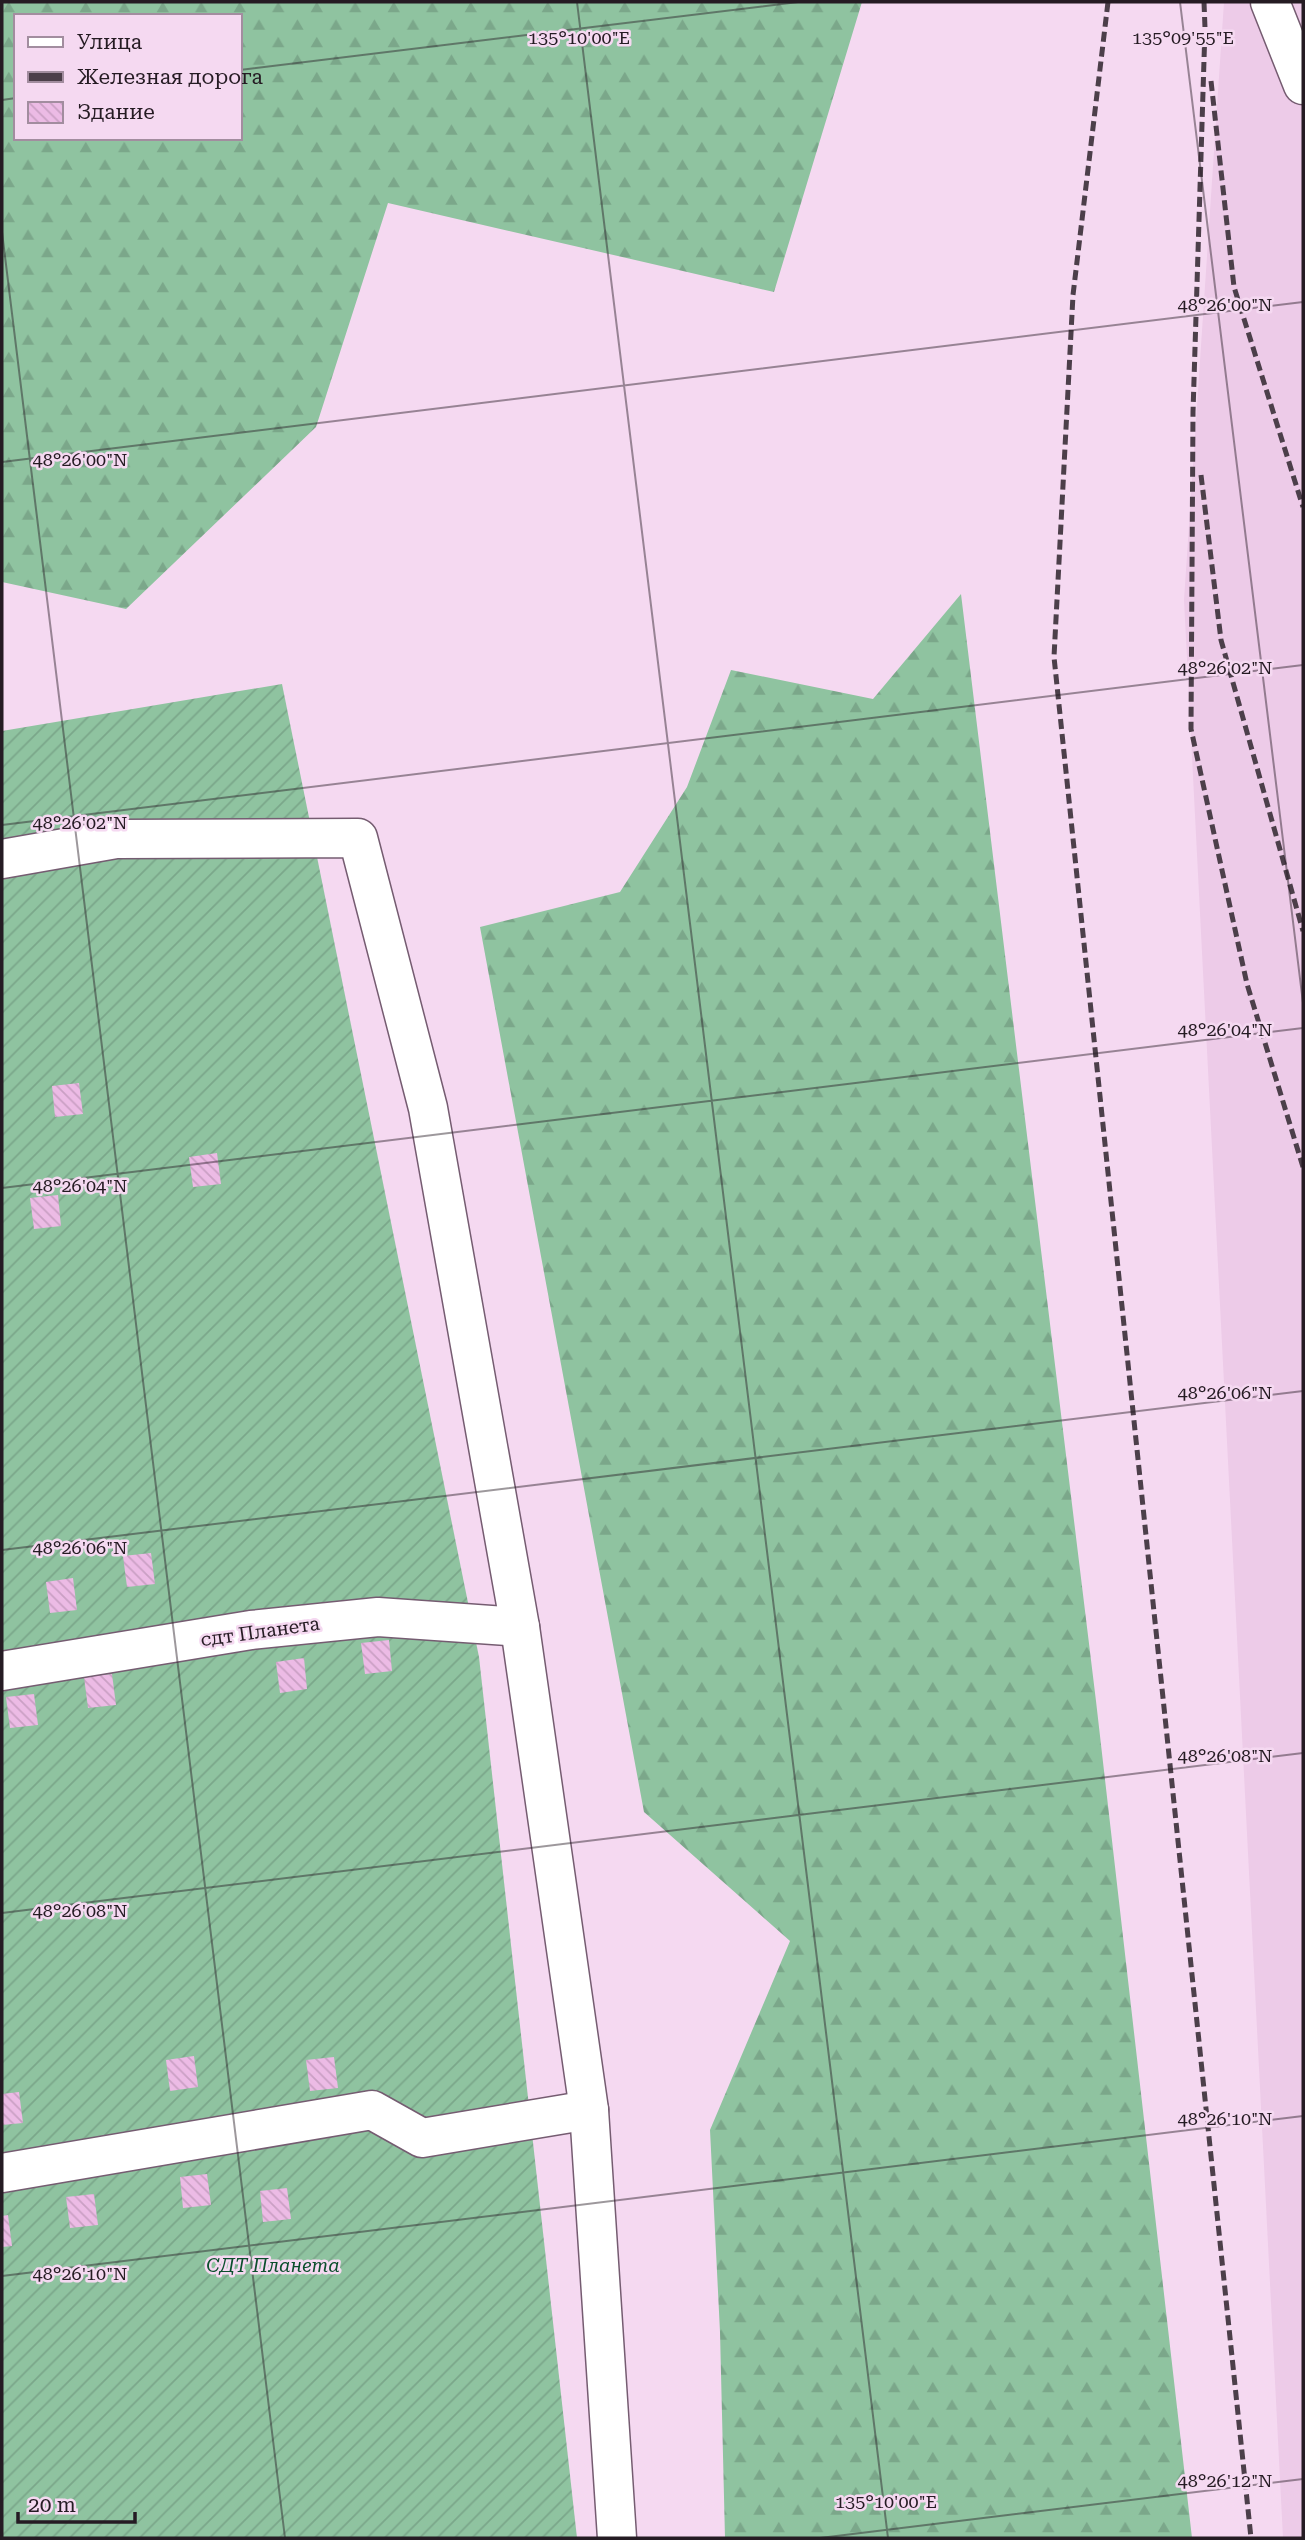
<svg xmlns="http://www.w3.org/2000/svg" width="1305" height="2540" font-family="'Roboto Serif',serif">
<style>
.built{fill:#edcbe8}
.forest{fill:url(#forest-firs);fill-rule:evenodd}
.garden{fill:url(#garden-furrows)}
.building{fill:url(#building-back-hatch)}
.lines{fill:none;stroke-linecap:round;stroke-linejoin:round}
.minor-casing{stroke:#755c71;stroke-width:41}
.minor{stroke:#fff;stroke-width:38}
.rail{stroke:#4c3f4a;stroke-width:5;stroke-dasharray:10 5;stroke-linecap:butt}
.ticks{fill:none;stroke:#251b23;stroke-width:2;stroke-opacity:0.45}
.labels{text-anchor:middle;stroke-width:5;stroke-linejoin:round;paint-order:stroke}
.street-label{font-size:19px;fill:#251b23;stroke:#f5d9f1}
.park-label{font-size:19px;font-style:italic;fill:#0b4f2c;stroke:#f5d9f1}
.ticks-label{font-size:18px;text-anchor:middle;fill:#251b23;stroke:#f5d9f1;stroke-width:5;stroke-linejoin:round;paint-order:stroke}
</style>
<defs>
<pattern id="forest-firs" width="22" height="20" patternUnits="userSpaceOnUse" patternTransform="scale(1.75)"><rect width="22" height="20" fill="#8fc3a0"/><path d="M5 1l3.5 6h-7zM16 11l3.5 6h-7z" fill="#7ba78a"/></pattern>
<pattern id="garden-furrows" width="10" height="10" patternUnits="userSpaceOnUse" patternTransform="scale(1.75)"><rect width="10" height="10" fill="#8fc3a0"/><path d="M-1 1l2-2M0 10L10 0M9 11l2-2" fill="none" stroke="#7ba78a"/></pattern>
<pattern id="building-back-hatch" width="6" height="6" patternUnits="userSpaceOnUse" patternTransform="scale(1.75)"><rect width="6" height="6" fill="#ecbbe5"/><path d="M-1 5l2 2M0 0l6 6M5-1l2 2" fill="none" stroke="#caa0c4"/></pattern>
</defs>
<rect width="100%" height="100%" fill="#f5d9f1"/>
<path class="built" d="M1224 2H1303V2538H1283L1184 600Z"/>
<g class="forest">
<path d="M2 2H862L774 292 388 203 316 427 126 609 2 582ZM16 16H240V138H16Z"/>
<path d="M961 594 1096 1701 1192 2538H725L720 2332 710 2130 790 1941 644 1812 480 927 620 892 687 787 731 670 873 699Z"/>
</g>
<path class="garden" d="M282 684 479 1657 577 2538H2V731Z"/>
<g class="building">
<path d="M79 1083 83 1114 55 1117 52 1086Z"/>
<path d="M217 1153 221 1184 193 1187 189 1157Z"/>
<path d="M58 1195 61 1226 34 1229 30 1198Z"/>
<path d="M151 1553 155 1584 127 1587 123 1556Z"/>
<path d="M73 1578 77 1610 50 1613 46 1582Z"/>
<path d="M389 1640 392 1671 365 1674 361 1643Z"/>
<path d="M304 1658 307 1689 280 1693 276 1662Z"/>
<path d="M112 1674 116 1705 88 1708 84 1677Z"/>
<path d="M34 1694 38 1725 10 1728 6 1697Z"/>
<path d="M194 2056 198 2087 170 2091 166 2060Z"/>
<path d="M334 2057 338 2088 310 2091 306 2060Z"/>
<path d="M19 2092 23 2123 2 2125V2094Z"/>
<path d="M207 2174 211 2205 183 2208 180 2177Z"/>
<path d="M287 2188 291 2219 263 2222 260 2191Z"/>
<path d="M94 2194 98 2225 70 2228 66 2197Z"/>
<path d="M8 2215 12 2246 2 2247V2216Z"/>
</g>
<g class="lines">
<defs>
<g id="minor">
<path d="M1270 2 1303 85"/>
<path d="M2 859 116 839 358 838 428 1108 520 1627 589 2110 617 2538"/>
<path d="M2 1671 251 1630 378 1617 520 1627"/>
<path d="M2 2173 372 2110 422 2138 589 2110"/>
</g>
</defs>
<use href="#minor" class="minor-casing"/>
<use href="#minor" class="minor"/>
<g class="rail">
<path d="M1108 2 1073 295 1054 657 1251 2538"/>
<path d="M1204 2 1205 28 1193 412 1191 729 1247 984 1303 1167"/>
<path d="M1211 81 1234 287 1303 507"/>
<path d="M1201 475 1221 640 1303 931"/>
</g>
</g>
<path class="ticks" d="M577 2 888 2538M1180 2 1303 1003M240 70 798 2M2 100 16 98M2 232 285 2538M2 462 1303 302M2 825 1303 665M2 1188 1303 1028M2 1550 1303 1391M2 1913 1303 1753M2 2276 1303 2116M820 2538 1303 2479"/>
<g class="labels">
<g class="street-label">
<text transform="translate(260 1631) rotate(-8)" y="7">сдт Планета</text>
</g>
<g class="park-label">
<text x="273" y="2272">СДТ Планета</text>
</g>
</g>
<g class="ticks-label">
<text x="579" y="44">135°10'00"E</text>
<text x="1183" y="44">135°09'55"E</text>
<text x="1225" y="311">48°26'00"N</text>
<text x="80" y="466">48°26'00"N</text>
<text x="1225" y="674">48°26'02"N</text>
<text x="80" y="829">48°26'02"N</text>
<text x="1225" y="1036">48°26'04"N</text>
<text x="80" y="1192">48°26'04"N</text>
<text x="1225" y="1399">48°26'06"N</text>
<text x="80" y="1554">48°26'06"N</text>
<text x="1225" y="1762">48°26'08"N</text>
<text x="80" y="1917">48°26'08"N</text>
<text x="1225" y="2125">48°26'10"N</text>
<text x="80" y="2280">48°26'10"N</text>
<text x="1225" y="2487">48°26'12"N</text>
<text x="886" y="2508">135°10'00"E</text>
</g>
<rect width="1305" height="2540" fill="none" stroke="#251b23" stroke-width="7"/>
<rect x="14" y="14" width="228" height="126" fill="#f5d9f1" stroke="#a28d9f" stroke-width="2"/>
<rect x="28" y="37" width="35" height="10" fill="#ffffff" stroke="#a28d9f" stroke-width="2"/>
<text x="77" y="49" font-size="21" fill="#251b23">Улица</text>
<rect x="28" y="72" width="35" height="10" fill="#4c3f4a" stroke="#a28d9f" stroke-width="2"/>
<text x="77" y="84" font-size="21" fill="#251b23">Железная дорога</text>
<rect x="28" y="102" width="35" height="21" fill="url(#building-back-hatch)" stroke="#a28d9f" stroke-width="2"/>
<text x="77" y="119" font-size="21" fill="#251b23">Здание</text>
<path d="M18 2512v10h117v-10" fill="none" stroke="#251b23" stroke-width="3.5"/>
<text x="28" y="2512" font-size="21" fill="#251b23" stroke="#f5d9f1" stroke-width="5" paint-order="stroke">20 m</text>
</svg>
